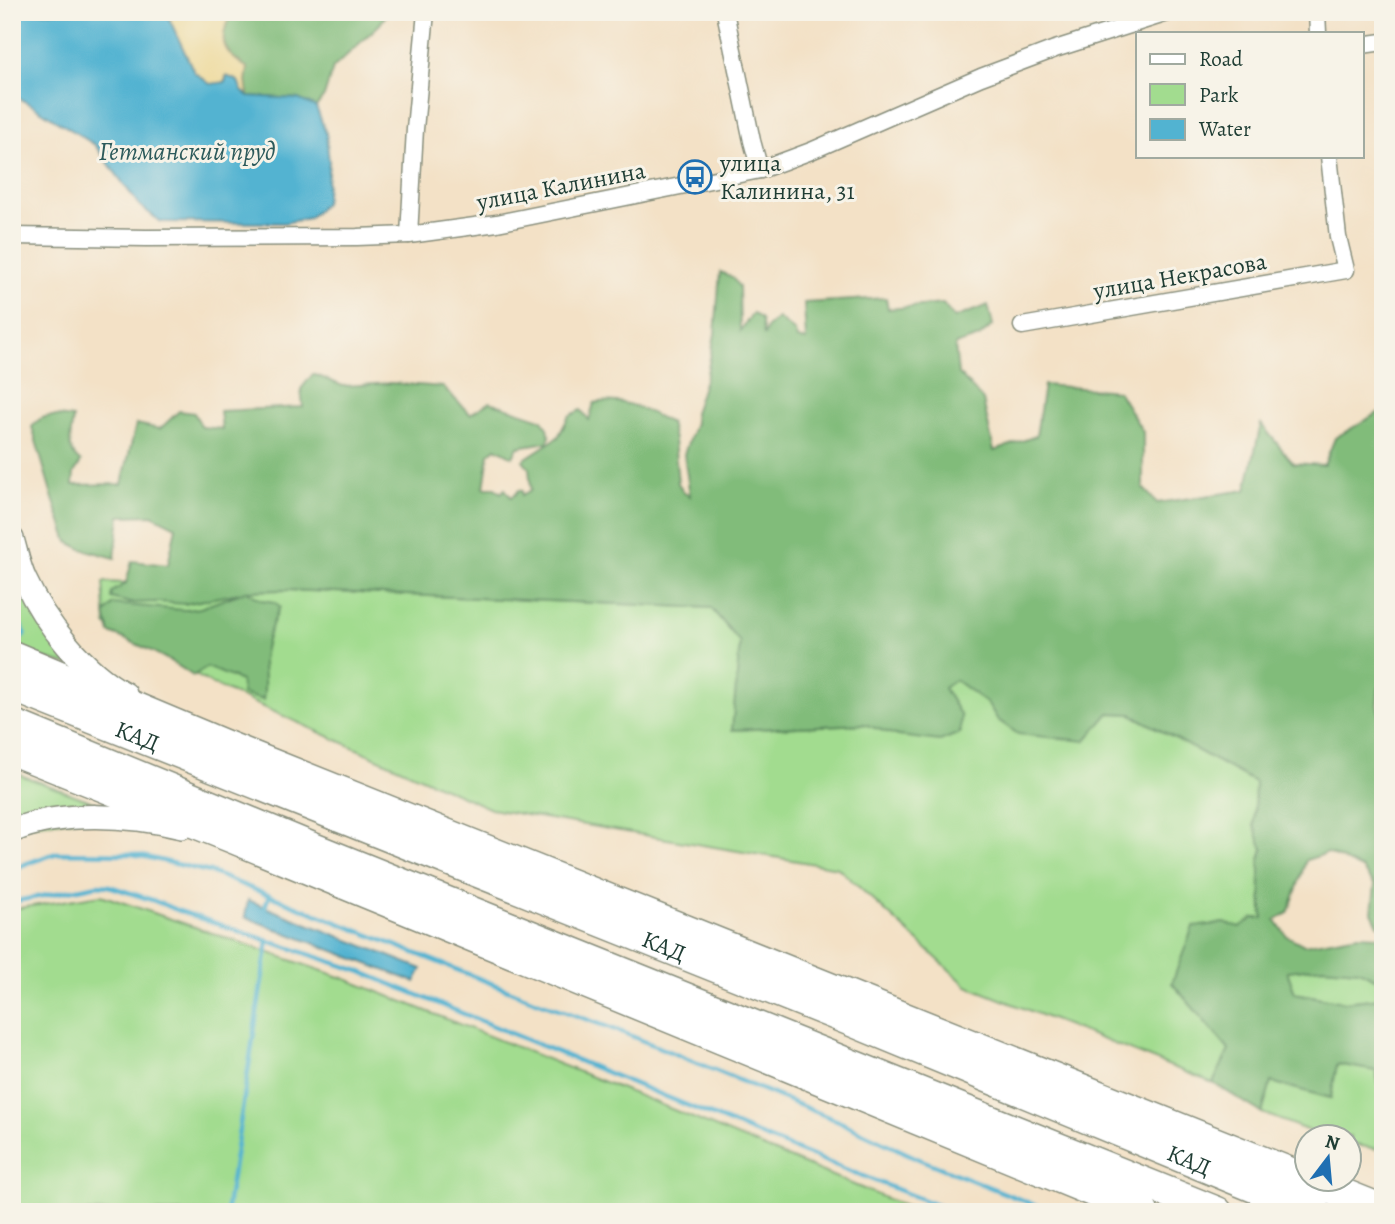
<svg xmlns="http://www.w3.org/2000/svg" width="1395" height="1224" font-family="Alegreya,serif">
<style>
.green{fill:#a2dc8f;stroke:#608c62;stroke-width:2}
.forest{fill:#81bc7a;stroke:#507c57;stroke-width:2}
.sand{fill:#eeda9e;stroke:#868c69;stroke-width:2}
.water{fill:#52b3d1;stroke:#387882;stroke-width:2}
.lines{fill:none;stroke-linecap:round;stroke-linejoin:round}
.stream{stroke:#52b3d1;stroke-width:4.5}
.minor-casing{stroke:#898f7d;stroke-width:19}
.secondary-casing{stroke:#898f7d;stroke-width:26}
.motorway-casing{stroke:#898f7d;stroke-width:33}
.minor{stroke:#fff;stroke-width:16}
.secondary{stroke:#fff;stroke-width:23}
.motorway{stroke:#fff;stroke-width:30}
.labels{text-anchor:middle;stroke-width:6;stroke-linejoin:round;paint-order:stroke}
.poi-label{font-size:24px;fill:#1f3d34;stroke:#f7f3e8;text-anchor:start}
.street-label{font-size:24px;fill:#1f3d34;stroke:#f7f3e8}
.water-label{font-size:26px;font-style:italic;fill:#2c5a5b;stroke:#f7f3e8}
</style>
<rect width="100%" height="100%" fill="#f7f3e8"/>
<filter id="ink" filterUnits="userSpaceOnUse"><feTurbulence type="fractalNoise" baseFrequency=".0143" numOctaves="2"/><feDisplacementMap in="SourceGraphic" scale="14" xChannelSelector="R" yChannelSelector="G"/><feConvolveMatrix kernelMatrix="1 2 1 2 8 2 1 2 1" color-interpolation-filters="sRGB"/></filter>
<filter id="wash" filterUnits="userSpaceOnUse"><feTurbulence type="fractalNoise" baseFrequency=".00686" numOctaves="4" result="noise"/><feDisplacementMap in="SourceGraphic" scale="28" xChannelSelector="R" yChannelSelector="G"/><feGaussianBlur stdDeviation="1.57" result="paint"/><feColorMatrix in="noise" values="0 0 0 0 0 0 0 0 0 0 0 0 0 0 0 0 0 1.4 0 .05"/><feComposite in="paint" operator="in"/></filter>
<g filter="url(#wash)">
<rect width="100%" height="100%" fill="#f3e1c6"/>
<g class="green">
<path d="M12 569 74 666 12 651Z"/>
<path d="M103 582 711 608 740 642 733 730 864 724 898 736 961 716 943 688 955 679 988 704 998 720 1110 713 1131 714 1255 782 1254 826 1263 849 1260 860V877L1263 919 1254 918 1240 927 1224 923 1172 983 1230 1050 1213 1083 967 986 838 868 491 809 212 684 106 625Z"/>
<path d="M12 772 126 814 12 827Z"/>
<path d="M101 895 346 979 652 1101 919 1212H12V909Z"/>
<path d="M1322 967 1359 970 1383 982V1000L1380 998 1344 1002 1295 993 1287 971Z"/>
<path d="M1337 1064 1376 1071 1383 1099V1150L1350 1144V1136H1322L1262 1113 1271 1082 1330 1098Z"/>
</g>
<g class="forest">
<path d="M230 12H388L380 24 333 68 324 96 316 107 298 99 248 96 246 81 248 68C223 53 217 41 231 15Z"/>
<path d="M720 272 732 277 739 287 740 331 753 313 761 319 764 336 767 327 778 318 795 332 797 339 806 340 804 303 886 298 888 309 943 304 954 318 988 305 993 325 979 337 955 345 958 373 983 400 994 451 1036 436 1044 385 1118 391 1143 432V488L1157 503 1246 490 1261 424 1293 463 1324 465 1335 438 1383 410V685L1379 688 1377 705 1383 723V927L1378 925 1372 912 1375 885 1362 869 1328 853 1306 860 1297 888 1288 913 1275 920 1287 936 1304 945 1358 935 1378 936 1383 938V982L1359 970 1322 967 1287 971 1295 993 1344 1002 1380 998 1383 1001 1382 1100 1376 1071 1337 1064 1331 1098 1271 1082 1262 1113 1213 1083 1229 1050 1172 983 1193 927 1224 923 1240 927 1254 918H1263L1260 877V860L1263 849 1254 826 1255 782 1131 714 1109 713 1085 741 1018 734 998 720 988 704 955 680 944 688 961 716 960 733 940 741 898 736 864 724 732 730 740 642 711 608 286 590 246 591 262 600 275 602 280 607C273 620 264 646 263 661 263 675 266 686 263 700L242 694 241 681 207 667 193 676C167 657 140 645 110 633L105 614 113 604 185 610 200 608 244 592 185 604 157 602 130 603 111 598 112 592 126 583 132 561 168 565 176 527 152 515 120 516 115 558 82 549 68 542 53 499 32 427C42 412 56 416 73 418 71 436 65 450 81 462L74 473 73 485 122 484 136 424 160 429 179 411 194 413 202 427 222 429 220 411 303 407 301 389 313 374 343 386 391 383 443 387 470 414 490 402 541 419 548 428 550 437 547 442 518 447 513 457 496 448 489 454 484 488H495L501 493 505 489 511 497 516 494 519 490 522 491V495L531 490 529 468 523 460 558 437 569 416 581 410 589 420 594 403C624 397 645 410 670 423L674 440 678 483 683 492 690 496 684 454 695 423 694 413 707 373 715 334Z"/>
</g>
<path class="sand" d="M166 12H230L231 15C217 41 223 53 248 68L246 81 248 96 242 91 238 81 226 76 225 82 210 85 194 72Z"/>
<g class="water">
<path d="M12 12H166L194 72 210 84 225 82 227 76 238 81 242 91 248 96 298 99 316 107 326 133 329 162 325 203 309 218 284 223 161 222 139 205 95 145 32 105 12 95Z"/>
<path d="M248 900 265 907 422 969 415 982 245 917Z"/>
</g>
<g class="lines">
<g class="stream">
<path d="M12 613 25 633 21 638 12 635"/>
<path d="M12 870 25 864 57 853 133 854 210 872 531 999 624 1033 838 1121 919 1159 1052 1212"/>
<path d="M12 902 98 885 109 886 152 900 182 912 359 971 779 1143 954 1212"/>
<path d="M265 907 269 895"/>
<path d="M227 1208 268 941"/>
</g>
</g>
</g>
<g filter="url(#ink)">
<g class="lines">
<defs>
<g id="minor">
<path d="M725 12 752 141 760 170"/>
<path d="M1317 12 1318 33"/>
<path d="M1362 45 1383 42"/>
<path d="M409 235 415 129 426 12"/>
<path d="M12 236 146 238 357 237 409 235 497 223 760 170 811 151 981 77 1055 49 1171 12"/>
<path d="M1022 326 1346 270 1338 237 1329 156"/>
</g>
<g id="secondary">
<path d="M12 539C16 552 19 568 25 580 44 622 84 672 125 694"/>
<path d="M12 831C62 810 130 815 182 827"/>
</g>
<g id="motorway">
<path d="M12 656 224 745 1383 1210"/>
<path id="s1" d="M12 686 854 1022 1315 1212"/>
<path d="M12 724 308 846 1217 1212"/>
<path d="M12 750 233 838 1143 1212"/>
</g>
</defs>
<use href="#minor" class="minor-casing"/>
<use href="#secondary" class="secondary-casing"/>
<use href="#motorway" class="motorway-casing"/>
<use href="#minor" class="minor"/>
<use href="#secondary" class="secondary"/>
<use href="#motorway" class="motorway"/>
</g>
</g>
<defs>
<symbol id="bus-ring" viewBox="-11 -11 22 22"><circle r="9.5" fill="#f7f3e8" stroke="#1f6fb2" stroke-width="1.5"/><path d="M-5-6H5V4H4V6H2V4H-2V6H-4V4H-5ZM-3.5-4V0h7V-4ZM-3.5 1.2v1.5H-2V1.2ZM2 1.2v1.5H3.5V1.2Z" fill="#1f6fb2"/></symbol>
</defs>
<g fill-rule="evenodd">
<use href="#bus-ring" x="676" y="158" width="38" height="38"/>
</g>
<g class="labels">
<g class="poi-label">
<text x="720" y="171">улица<tspan x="720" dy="28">Калинина, 31</tspan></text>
</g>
<g class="street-label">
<text transform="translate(561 186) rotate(-11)" y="8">улица Калинина</text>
<text transform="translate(1180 276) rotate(-10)" y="8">улица Некрасова</text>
<text dy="8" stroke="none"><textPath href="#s1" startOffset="135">КАД</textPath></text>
<text dy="8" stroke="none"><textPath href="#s1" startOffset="702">КАД</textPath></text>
<text dy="8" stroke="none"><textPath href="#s1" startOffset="1269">КАД</textPath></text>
</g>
<g class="water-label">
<text x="187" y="160">Гетманский пруд</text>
</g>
</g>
<rect width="1395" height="1224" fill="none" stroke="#f7f3e8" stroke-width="42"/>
<rect x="1136" y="32" width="228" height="126" fill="#f7f3e8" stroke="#a1aaa0" stroke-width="2"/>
<rect x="1150" y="54" width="35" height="10" fill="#ffffff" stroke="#a1aaa0" stroke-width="2"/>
<text x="1199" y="66" font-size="21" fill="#1f3d34">Road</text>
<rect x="1150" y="84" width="35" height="21" fill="#a2dc8f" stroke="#a1aaa0" stroke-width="2"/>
<text x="1199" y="102" font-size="21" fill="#1f3d34">Park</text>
<rect x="1150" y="119" width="35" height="21" fill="#52b3d1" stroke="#a1aaa0" stroke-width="2"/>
<text x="1199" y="136" font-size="21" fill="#1f3d34">Water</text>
<g transform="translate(1328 1158) rotate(16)"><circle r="33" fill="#f7f3e8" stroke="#a1aaa0" stroke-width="2"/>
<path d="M0-5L12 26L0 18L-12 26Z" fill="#1f6fb2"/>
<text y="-10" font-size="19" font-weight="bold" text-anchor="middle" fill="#1f3d34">N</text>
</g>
</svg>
